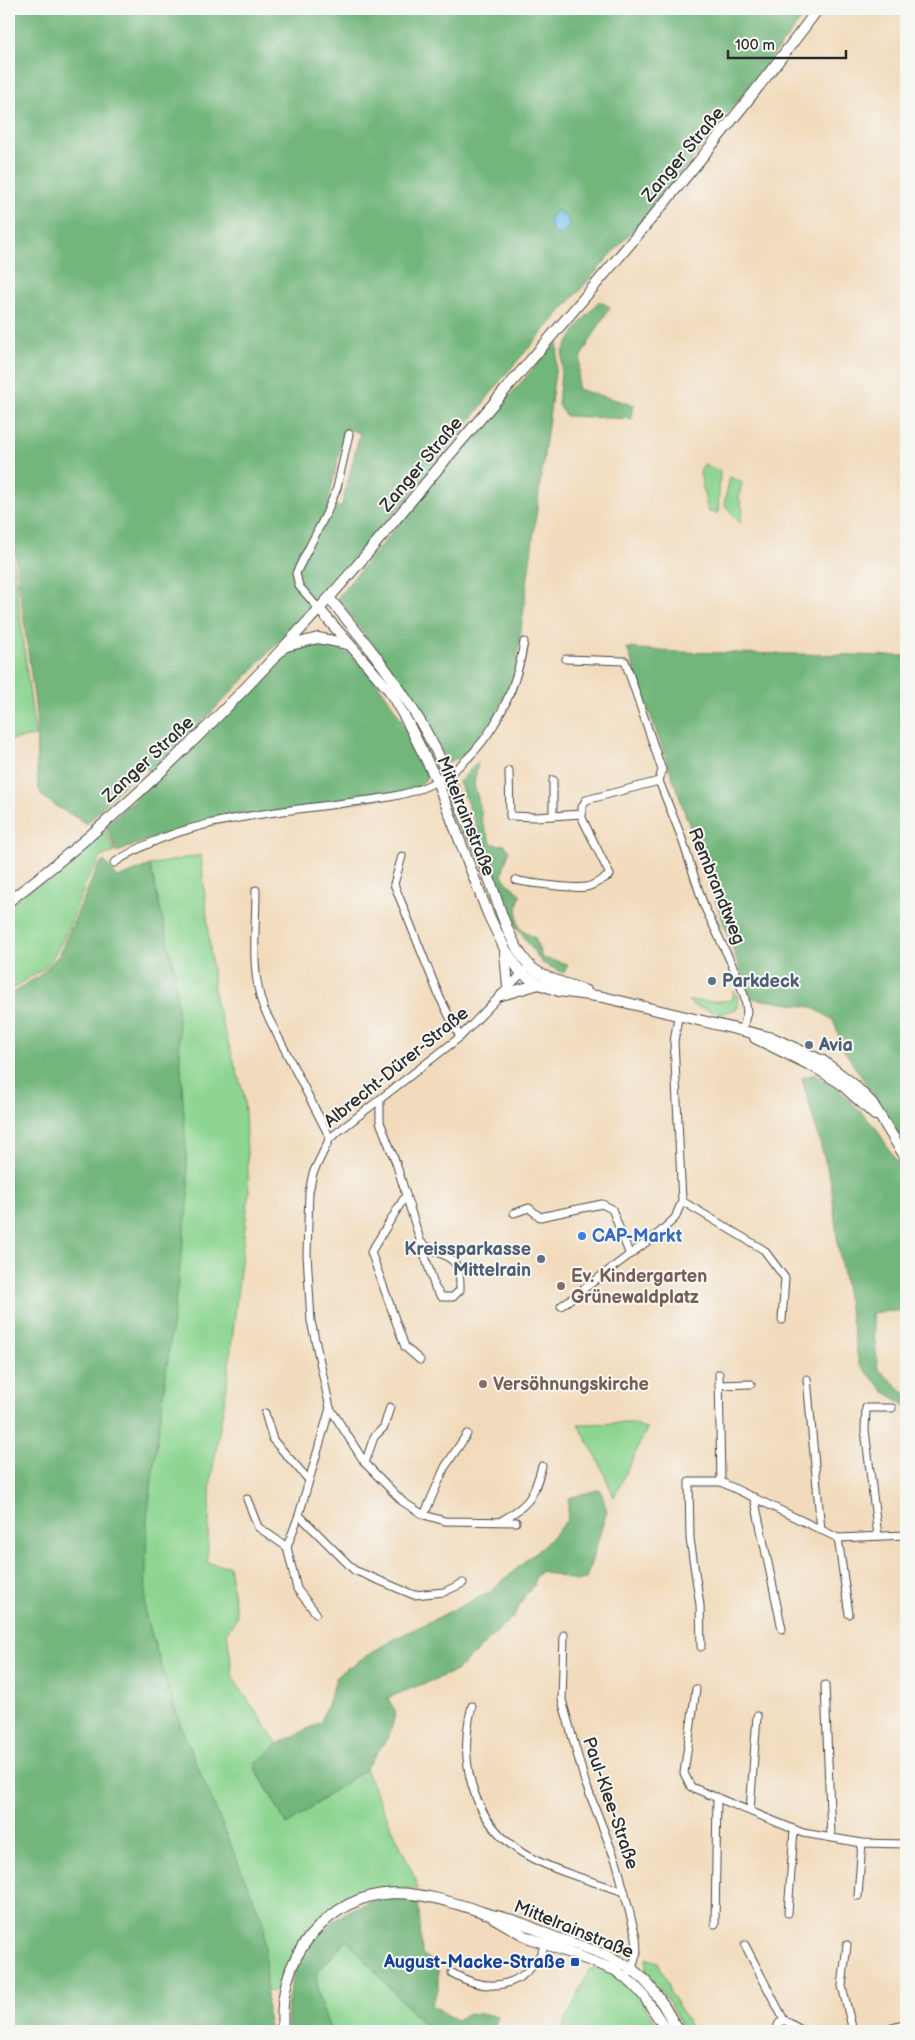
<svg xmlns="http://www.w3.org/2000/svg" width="915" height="2040" font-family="'Balsamiq Sans',sans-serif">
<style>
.green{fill:#8dd591;stroke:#5c805e}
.forest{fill:#72b67b;stroke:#4e7053;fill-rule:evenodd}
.water{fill:#74c1ee;stroke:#50768c}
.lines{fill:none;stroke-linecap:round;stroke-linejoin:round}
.street-casing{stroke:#494541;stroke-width:9}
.secondary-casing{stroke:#494541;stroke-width:12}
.street{stroke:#fff;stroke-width:7}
.secondary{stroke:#fff;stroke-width:10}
.service-dot{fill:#5c6f8a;stroke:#f6f6f2;stroke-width:2}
.shop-dot{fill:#3f7fe0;stroke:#f6f6f2;stroke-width:2}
.education-dot{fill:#8d6e63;stroke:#f6f6f2;stroke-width:2}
.transit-dot{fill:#1a4fb4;stroke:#f6f6f2;stroke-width:2}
.labels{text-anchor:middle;stroke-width:4;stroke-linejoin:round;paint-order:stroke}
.street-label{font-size:18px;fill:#2b2b2b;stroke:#f6f6f2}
.service-label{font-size:18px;font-weight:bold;fill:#4e5e75;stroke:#f6f6f2;text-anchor:start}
.shop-label{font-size:18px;font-weight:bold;fill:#366cbe;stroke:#f6f6f2;text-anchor:start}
.education-label{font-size:18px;font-weight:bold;fill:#785e54;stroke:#f6f6f2;text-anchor:start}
.transit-label{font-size:18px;font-weight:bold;fill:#164399;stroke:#f6f6f2;text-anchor:end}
</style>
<rect width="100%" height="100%" fill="#f6f6f2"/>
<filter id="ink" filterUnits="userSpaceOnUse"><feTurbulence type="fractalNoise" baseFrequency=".02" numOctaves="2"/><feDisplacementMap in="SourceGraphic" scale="10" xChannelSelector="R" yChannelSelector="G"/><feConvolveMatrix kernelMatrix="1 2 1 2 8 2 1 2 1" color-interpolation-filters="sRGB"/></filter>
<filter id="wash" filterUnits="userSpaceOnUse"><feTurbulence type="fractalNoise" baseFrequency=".0096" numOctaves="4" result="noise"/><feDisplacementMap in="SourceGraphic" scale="20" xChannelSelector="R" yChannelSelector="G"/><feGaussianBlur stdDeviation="1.12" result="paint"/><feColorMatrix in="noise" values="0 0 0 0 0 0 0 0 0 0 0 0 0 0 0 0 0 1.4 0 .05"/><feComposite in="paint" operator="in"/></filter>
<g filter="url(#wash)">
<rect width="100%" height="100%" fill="#f2dbbc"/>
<g class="green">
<path d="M704 464 720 471 718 513 708 512 700 473Z"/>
<path d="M730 477 742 482 739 498 743 511 740 523 724 504Z"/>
<path d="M9 527 35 736 9 740Z"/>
<path d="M104 828 115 852 102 856 90 874 65 936 52 959 43 969 9 991V906Z"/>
<path d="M201 855 215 999 244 1095 249 1192 226 1392 211 1478 207 1563 229 1566 237 1617 227 1632 233 1678 278 1744 254 1766 287 1825 365 1769 416 1880 417 1889C396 1887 380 1891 360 1898 312 1915 295 1946 278 1992L266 1991 145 1614 152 879 150 865Z"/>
<path d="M734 991 738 996V1008L722 1014 692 1005 688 1001C704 1001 718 1002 732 1000Z"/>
<path d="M633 1423 647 1429 614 1497 600 1464 578 1424Z"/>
<path d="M347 1939 429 2031H331L320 2003 316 1974Z"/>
<path d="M646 1958 658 1962 669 1985 670 1993 683 2013 692 2031H684L672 2006 646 1971Z"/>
<path d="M598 1966C630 1983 643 2001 661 2031H566L563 2027 589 1970Z"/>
</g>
<g class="forest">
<path d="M9 9H809L674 183 504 376 437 465 251 672 153 771 140 767 87 824 56 806 42 796 39 789 37 775 36 712 9 508ZM345 428 360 433 341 508 328 503Z"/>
<path d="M599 301 610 307 581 356 577 389 634 405 632 419 566 416 558 405 563 351 579 325Z"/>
<path d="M557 342 558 350 515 675 495 716 465 755 448 762 402 687 337 598 454 458Z"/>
<path d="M317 641C330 645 343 648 353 657 385 685 406 730 428 766L426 779 416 788 381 798 196 826 158 836 117 852 106 826 286 653 299 644Z"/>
<path d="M627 648 676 652 906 656V1146L844 1050 833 1020 812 1007 750 998Z"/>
<path d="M478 762 474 784 481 810 482 823 492 844 505 845 509 851 502 875 508 884 521 894C517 901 515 923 521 929 524 933 531 935 535 938L542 958 568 964 564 973 542 963 517 928 459 782Z"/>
<path d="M104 861 118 878 150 865 175 971 189 1196 147 1520 145 1614 181 1727 264 1924 267 2013 271 2031H9V995L40 975 59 955 98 866Z"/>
<path d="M814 1074 843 1093 876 1128 904 1174 906 1181V1310L872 1313 878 1369 906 1394V1406L884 1391 859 1364 838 1246 831 1182 802 1078Z"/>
<path d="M600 1489 607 1511 586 1579 575 1581 542 1571 535 1577 534 1586 525 1595 515 1615 456 1671 387 1698 396 1712 389 1736 365 1769 287 1825 254 1765 278 1744 321 1722 338 1674 390 1641 490 1592 549 1540 567 1520 569 1498Z"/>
<path d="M385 1897H418L422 1954 438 1964V1989L431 2005 456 2020 469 2013 498 2016 493 2031H429L347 1940 316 1974 320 2003 331 2031H288C282 1961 319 1915 385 1897Z"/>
</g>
<path class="water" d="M556 210 567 218 569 225 562 235 553 233 549 220Z"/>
</g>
<g filter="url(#ink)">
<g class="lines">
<defs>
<g id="street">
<path d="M319 609 299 586 296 573 326 514 337 488 349 434"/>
<path d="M566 659 625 661 662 770 659 781"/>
<path d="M509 771 510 816 536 817 582 814"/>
<path d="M553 816V780"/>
<path d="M402 856 394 884 440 998 460 1037"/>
<path d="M114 863C180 818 268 814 344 803 372 800 404 797 429 785 484 760 515 698 524 642"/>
<path d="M516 880C525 883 576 889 586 887 593 886 603 879 610 875L582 818V807L586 800 659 781 681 836 704 906 736 973 745 998 747 1012 742 1032"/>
<path d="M256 890C256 930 250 972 264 1009L330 1138"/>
<path d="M678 1017 674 1042 682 1201 764 1250 785 1278 782 1320"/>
<path d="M380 1099V1122L396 1163 435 1288 442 1297H453L460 1290C461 1252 446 1260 420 1242"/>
<path d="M406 1195 371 1252 405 1347 420 1360"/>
<path d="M514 1213 529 1208 540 1217 602 1204 612 1209 629 1253"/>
<path d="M561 1306 660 1232 675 1218 682 1201"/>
<path d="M719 1374 721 1482"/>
<path d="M807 1379 821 1530"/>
<path d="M719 1385 751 1384"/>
<path d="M265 1413 273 1440 308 1479"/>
<path d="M365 1463 374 1437 384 1427 390 1407"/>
<path d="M754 1497 782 1629"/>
<path d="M247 1499 258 1527 287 1547"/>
<path d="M299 1515 354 1570 414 1595 444 1592 463 1583"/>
<path d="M424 1515 445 1467 467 1434"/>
<path d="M501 1521C530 1504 533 1498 542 1466"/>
<path d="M516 1522 445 1521 424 1515 403 1502 365 1463 330 1408 311 1321 307 1254 309 1192 313 1173 330 1138 460 1037 529 966"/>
<path d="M878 1536 865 1430 866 1408H892"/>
<path d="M838 1538 849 1614"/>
<path d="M316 1613 297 1589 287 1547 299 1515 330 1408"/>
<path d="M564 1635 562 1700 585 1782 617 1864 636 1937 637 1952 632 1969 626 1978"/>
<path d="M701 1647 700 1605 690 1539 689 1482H721L838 1538 906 1535"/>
<path d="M825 1685 831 1836"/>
<path d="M696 1689 684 1773 691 1787 803 1833 862 1843 906 1844"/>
<path d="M472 1706C458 1760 471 1817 518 1850 542 1867 596 1883 625 1892"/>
<path d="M750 1810 757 1716"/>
<path d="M858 1896 862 1843"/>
<path d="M788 1913 794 1830"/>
<path d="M715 1924 717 1797"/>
<path d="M745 1945 784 2020 803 2031"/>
<path d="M847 1945 842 1986 853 2031"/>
<path d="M452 1973C494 1997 530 1985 547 1940"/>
<path d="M776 2031 779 2023 784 2020"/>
<path d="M882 2031 906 2024"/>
</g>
<g id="secondary">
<path d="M329 598C375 653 420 710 448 776 462 809 475 842 488 875 499 905 507 939 528 964 540 978 569 984 586 991"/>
<path d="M319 609 389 690 408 723 437 781 488 914 505 949 521 973 539 984 559 991 603 997 773 1038 823 1061 852 1083 872 1103 906 1158"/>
<path d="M287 646 318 638 348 644"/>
<path d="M9 901C108 826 201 737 285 646 348 580 404 508 463 439 584 298 707 158 818 9"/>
<path d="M505 953 508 987"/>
<path d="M502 995 539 984"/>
<path d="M755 1038 816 1068 840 1083 875 1115"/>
<path d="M494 1918 527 1937 615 1970 633 1984 644 1996 667 2031"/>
<path d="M283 2031C280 1997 288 1962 311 1935 363 1875 419 1891 485 1913 496 1916 507 1918 518 1922 529 1925 539 1931 549 1935 577 1946 609 1953 633 1970 654 1986 666 2009 678 2031"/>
</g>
</defs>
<use href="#street" class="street-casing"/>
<use href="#secondary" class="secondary-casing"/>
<use href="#street" class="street"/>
<use href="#secondary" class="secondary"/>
</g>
</g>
<g class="service-dot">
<circle cx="712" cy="981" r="5"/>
<circle cx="809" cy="1045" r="5"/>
<circle cx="541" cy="1259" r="5"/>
</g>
<circle class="shop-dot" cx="582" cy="1236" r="5"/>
<g class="education-dot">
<circle cx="561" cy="1286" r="5"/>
<circle cx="483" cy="1384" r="5"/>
</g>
<rect class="transit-dot" x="570" y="1957" width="10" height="10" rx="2.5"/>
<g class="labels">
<g class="street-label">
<text transform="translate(683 154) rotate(-50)" y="6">Zanger Straße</text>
<text transform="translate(421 464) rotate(-50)" y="6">Zanger Straße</text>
<text transform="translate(148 759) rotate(-43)" y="6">Zanger Straße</text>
<text transform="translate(466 816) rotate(68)" y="6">Mittelrainstraße</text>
<text transform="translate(717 886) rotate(68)" y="6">Rembrandtweg</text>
<text transform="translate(396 1067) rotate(-39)" y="6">Albrecht-Dürer-Straße</text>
<text transform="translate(611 1803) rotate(71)" y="6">Paul-Klee-Straße</text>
<text transform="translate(574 1929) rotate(22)" y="6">Mittelrainstraße</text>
</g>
<g class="service-label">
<text x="722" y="987">Parkdeck</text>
<text x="819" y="1051">Avia</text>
<text x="531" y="1255" text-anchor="end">Kreissparkasse<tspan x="531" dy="21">Mittelrain</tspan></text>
</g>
<g class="shop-label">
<text x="592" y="1242">CAP-Markt</text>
</g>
<g class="education-label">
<text x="571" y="1282">Ev. Kindergarten<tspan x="571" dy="21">Grünewaldplatz</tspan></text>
<text x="493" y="1390">Versöhnungskirche</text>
</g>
<g class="transit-label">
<text x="565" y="1968">August-Macke-Straße</text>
</g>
</g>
<rect width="915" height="2040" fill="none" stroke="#f6f6f2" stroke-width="30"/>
<path d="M728 50v8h118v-8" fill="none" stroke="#2b2b2b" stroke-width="2.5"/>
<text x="735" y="50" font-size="15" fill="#2b2b2b" stroke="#f6f6f2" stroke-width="4" paint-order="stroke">100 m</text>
</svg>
